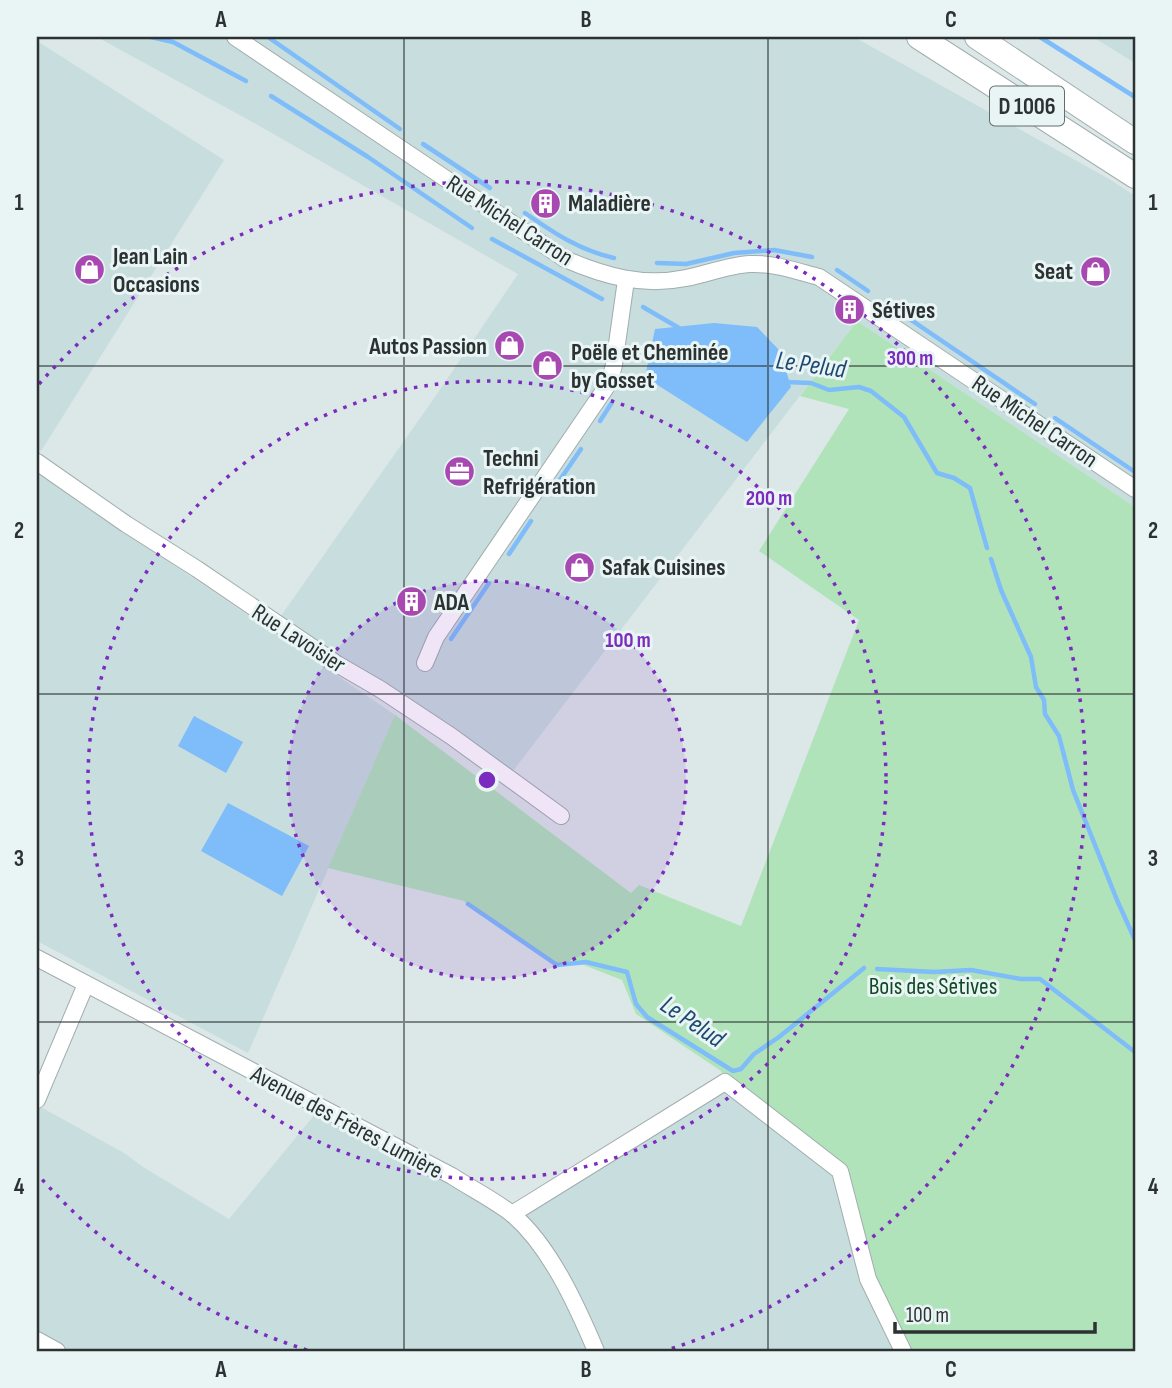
<svg xmlns="http://www.w3.org/2000/svg" width="1172" height="1388" font-family="'Sofia Sans Condensed',sans-serif">
<style>
.built{fill:#c8ddde}
.green{fill:#b1e3ba}
.water{fill:#7ebcfa}
.lines{fill:none;stroke-linecap:round;stroke-linejoin:round}
.stream{stroke:#7ebcfa;stroke-width:4.5}
.minor-casing{stroke:#a2adae;stroke-width:18}
.primary-casing{stroke:#a2adae;stroke-width:26}
.minor{stroke:#fff;stroke-width:16}
.primary{stroke:#fff;stroke-width:24}
.grid{fill:none;stroke:#2c3131;stroke-width:2;stroke-opacity:0.55}
.ring{fill:none;stroke:#7b2cbf;stroke-width:3.5;stroke-dasharray:3.5 7}
.labels{text-anchor:middle;stroke-width:6;stroke-linejoin:round;paint-order:stroke}
.shield{fill:#e9f5f5;stroke:#656c6c;stroke-width:2}
.shield-label{font-size:23px;font-weight:bold;fill:#2c3131}
.poi-label{font-size:24px;font-weight:bold;fill:#2c3131;stroke:#e9f5f5;text-anchor:start}
.street-label{font-size:24px;fill:#2c3131;stroke:#e9f5f5}
.park-label{font-size:24px;fill:#124924;stroke:#e9f5f5}
.water-label{font-size:26px;font-style:italic;fill:#1d4971;stroke:#e9f5f5}
.centre{fill:#7b2cbf;stroke:#e9f5f5;stroke-width:3.5}
.ring-label{font-size:21px;text-anchor:middle;font-weight:bold;fill:#7b2cbf;stroke:#e9f5f5;stroke-width:6;stroke-linejoin:round;paint-order:stroke}
.neatline{fill:none;stroke:#2c3131;stroke-width:2.5}
.grid-label{font-size:23px;text-anchor:middle;font-weight:bold;fill:#2c3131}
</style>
<rect width="100%" height="100%" fill="#dce7e8"/>
<g class="built">
<path d="M97 37H854L1111 180 1135 196V507L857 321 510 775 276 623 437 394 518 274 256 124Z"/>
<path d="M1093 37H1135V63Z"/>
<path d="M37 41 224 160 41 451 37 448Z"/>
<path d="M37 472 395 715 248 1053 37 941Z"/>
<path d="M725 1082 840 1171 907 1351H37V1105L124 1153 143 1167 229 1219 321 1107 512 1214Z"/>
</g>
<path class="green" d="M857 321 1135 507V1351H907L868 1279 840 1171 725 1082 721 1071 636 1014 622 980 571 960 567 964H556L464 901 328 868 395 715 631 893 639 885 741 926 859 620 759 551 849 409 800 396Z"/>
<g class="water">
<path d="M714 323 757 327 780 351 791 387 747 442 645 377 655 329Z"/>
<path d="M194 716 243 742 226 773 178 746Z"/>
<path d="M228 803 309 846 282 896 201 851Z"/>
</g>
<g class="lines">
<g class="stream">
<path d="M151 37 173 42 246 81"/>
<path d="M268 37 400 129"/>
<path d="M1040 37 1135 97"/>
<path d="M271 96 368 157 472 228"/>
<path d="M423 144 490 188"/>
<path d="M525 213C554 233 579 250 614 258"/>
<path d="M492 239 602 299"/>
<path d="M657 263 686 264 734 253 774 250 812 257"/>
<path d="M837 270 868 291"/>
<path d="M643 307 679 328"/>
<path d="M892 307 1035 404"/>
<path d="M785 382 811 383 829 390 859 387 871 391 904 417 937 473 954 478 970 488 987 548"/>
<path d="M1055 418 1135 472"/>
<path d="M600 421 611 404"/>
<path d="M551 493 581 449"/>
<path d="M509 554 531 521"/>
<path d="M991 559 1001 590 1031 657 1036 687 1044 700 1045 714 1059 736 1073 790 1117 900 1135 940"/>
<path d="M451 639 489 583"/>
<path d="M468 904 557 965 586 962 627 972 636 1004 647 1017 733 1071 741 1069 754 1054 779 1037 864 968"/>
<path d="M877 969 934 972 971 970 1021 979H1040L1135 1052"/>
</g>
<defs>
<g id="minor">
<path d="M235 37 565 259C604 276 643 287 686 278 707 274 729 265 750 264 774 263 796 271 819 277L1135 489"/>
<path d="M37 462 126 524 197 569 337 664 380 689 451 736 561 816"/>
<path d="M425 663 436 637 609 383 614 365 626 280"/>
<path d="M37 958 452 1176C472 1189 494 1200 512 1214 550 1246 577 1306 596 1351"/>
<path d="M37 1100 86 984"/>
<path d="M512 1214 725 1082 840 1171 868 1279 903 1351"/>
<path d="M37 1340 57 1351"/>
</g>
<g id="primary">
<path d="M919 37 1135 176"/>
<path d="M977 37 1135 142"/>
</g>
</defs>
<use href="#minor" class="minor-casing"/>
<use href="#primary" class="primary-casing"/>
<use href="#minor" class="minor"/>
<use href="#primary" class="primary"/>
</g>
<path class="grid" d="M404 37V1351M768 37V1351M37 366H1135M37 694H1135M37 1022H1135"/>
<circle cx="487" cy="780" r="199" fill="#7b2cbf" fill-opacity=".12"/>
<g class="ring">
<circle cx="487" cy="780" r="199"/>
<circle cx="487" cy="780" r="399"/>
<path d="M307 1350A598 598 0 0 1 39 1176M39 384A598 598 0 1 1 667 1350"/>
</g>
<defs>
<symbol id="building-disc" viewBox="-11 -11 22 22"><circle r="9.5" fill="#a849b2" stroke="#e9f5f5"/><path d="M-4-6H4V6H1V3H-1V6H-4ZM-2.5-4.3h1.7v1.8h-1.7ZM.8-4.3h1.7v1.8H.8ZM-2.5-1h1.7V.8h-1.7ZM.8-1h1.7V.8H.8Z" fill="#fff"/></symbol>
<symbol id="shop-disc" viewBox="-11 -11 22 22"><circle r="9.5" fill="#a849b2" stroke="#e9f5f5"/><path d="M-5-2.5h2.3a2.7 3.5 0 0 1 5.4 0H5L5.5 6h-11ZM-1.5-2.5h3a1.5 2.3 0 0 0-3 0Z" fill="#fff"/></symbol>
<symbol id="office-disc" viewBox="-11 -11 22 22"><circle r="9.5" fill="#a849b2" stroke="#e9f5f5"/><path d="M-6-3h4V-5.5h4V-3h4V5H-6ZM-1-4.5V-3h2v-1.5ZM-6 0V1H6V0Z" fill="#fff"/></symbol>
</defs>
<g fill-rule="evenodd">
<use href="#building-disc" x="528" y="186" width="35" height="35"/>
<use href="#shop-disc" x="72" y="252" width="35" height="35"/>
<use href="#shop-disc" x="1078" y="254" width="35" height="35"/>
<use href="#building-disc" x="832" y="292" width="35" height="35"/>
<use href="#shop-disc" x="492" y="328" width="35" height="35"/>
<use href="#shop-disc" x="530" y="348" width="35" height="35"/>
<use href="#office-disc" x="442" y="454" width="35" height="35"/>
<use href="#shop-disc" x="562" y="550" width="35" height="35"/>
<use href="#building-disc" x="394" y="584" width="35" height="35"/>
</g>
<g class="labels">
<rect class="shield" x="990" y="86.5" width="74" height="39" rx="5"/>
<g class="shield-label">
<text x="1027" y="114">D 1006</text>
</g>
<g class="poi-label">
<text x="568" y="211">Maladière</text>
<text x="113" y="264">Jean Lain<tspan x="113" dy="28">Occasions</tspan></text>
<text x="1073" y="279" text-anchor="end">Seat</text>
<text x="872" y="318">Sétives</text>
<text x="487" y="354" text-anchor="end">Autos Passion</text>
<text x="571" y="360">Poële et Cheminée<tspan x="571" dy="28">by Gosset</tspan></text>
<text x="483" y="466">Techni<tspan x="483" dy="28">Refrigération</tspan></text>
<text x="602" y="575">Safak Cuisines</text>
<text x="434" y="610">ADA</text>
</g>
<g class="street-label">
<text transform="translate(510 220) rotate(33)" y="8">Rue Michel Carron</text>
<text transform="translate(1035 421) rotate(34)" y="8">Rue Michel Carron</text>
<text transform="translate(299 638) rotate(33)" y="8">Rue Lavoisier</text>
<text transform="translate(347 1122) rotate(28)" y="8">Avenue des Frères Lumière</text>
</g>
<g class="park-label">
<text x="933" y="994">Bois des Sétives</text>
</g>
<g class="water-label">
<text transform="translate(811 364) rotate(8)" y="9">Le Pelud</text>
<text transform="translate(693 1021) rotate(34)" y="9">Le Pelud</text>
</g>
</g>
<circle cx="487" cy="780" r="10" class="centre"/>
<g class="ring-label">
<text x="910" y="365">300 m</text>
<text x="769" y="505">200 m</text>
<text x="628" y="647">100 m</text>
</g>
<rect width="1172" height="1388" fill="none" stroke="#e9f5f5" stroke-width="77"/>
<path d="M895 1322v10h200v-10" fill="none" stroke="#2c3131" stroke-width="3.5"/>
<text x="906" y="1322" font-size="21" fill="#2c3131" stroke="#e9f5f5" stroke-width="5" paint-order="stroke">100 m</text>
<rect x="38" y="38" width="1096" height="1312" class="neatline"/>
<g class="grid-label">
<text x="221" y="27">A</text>
<text x="586" y="27">B</text>
<text x="951" y="27">C</text>
<text x="19" y="210">1</text>
<text x="1153" y="210">1</text>
<text x="19" y="538">2</text>
<text x="1153" y="538">2</text>
<text x="19" y="866">3</text>
<text x="1153" y="866">3</text>
<text x="19" y="1194">4</text>
<text x="1153" y="1194">4</text>
<text x="221" y="1377">A</text>
<text x="586" y="1377">B</text>
<text x="951" y="1377">C</text>
</g>
</svg>
